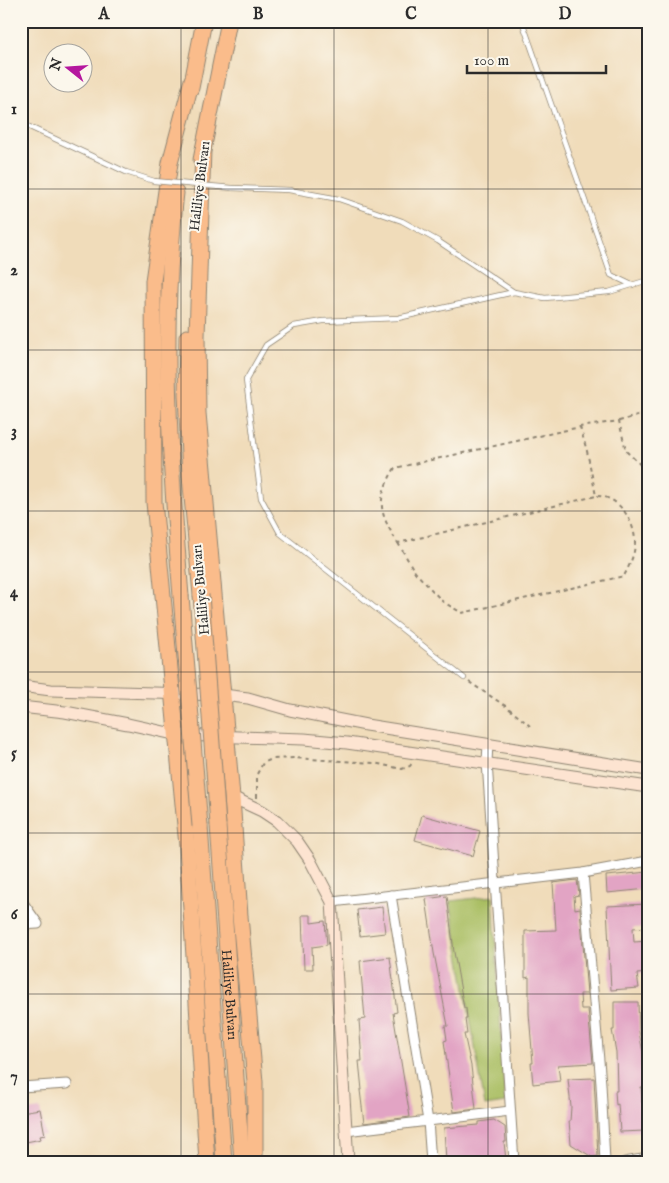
<svg xmlns="http://www.w3.org/2000/svg" width="669" height="1183" font-family="'IM FELL English',serif">
<style>
.green{fill:#a8bd61;stroke:#6a7446}
.building{fill:#e2a4c4}
.lines{fill:none;stroke-linecap:round;stroke-linejoin:round}
.lane-casing{stroke:#8e8472;stroke-width:6}
.street-casing{stroke:#8e8472;stroke-width:11}
.secondary-casing{stroke:#8e8472;stroke-width:13}
.highway-casing{stroke:#8e8472;stroke-width:17}
.path{stroke:#8e8472;stroke-width:2;stroke-dasharray:4 4;stroke-linecap:butt}
.lane{stroke:#fff;stroke-width:4.5}
.street{stroke:#fff;stroke-width:9}
.secondary{stroke:#fde4d1;stroke-width:11}
.highway{stroke:#fabc8b;stroke-width:15}
.lane-bridge-casing{stroke:#8e8472;stroke-width:6;stroke-linecap:butt}
.highway-bridge-casing{stroke:#8e8472;stroke-width:17;stroke-linecap:butt}
.lane-bridge{stroke:#fff;stroke-width:4.5}
.highway-bridge{stroke:#fabc8b;stroke-width:15}
.grid{fill:none;stroke:#2b2b2b;stroke-width:1;stroke-opacity:0.55}
.labels{text-anchor:middle;stroke-width:4;stroke-linejoin:round;paint-order:stroke}
.street-label{font-size:14px;fill:#2b2b2b;stroke:#fbf7ec}
.neatline{fill:none;stroke:#2b2b2b;stroke-width:2}
.grid-label{font-size:16px;text-anchor:middle;font-weight:bold;fill:#2b2b2b}
</style>
<rect width="100%" height="100%" fill="#fbf7ec"/>
<filter id="ink" filterUnits="userSpaceOnUse"><feTurbulence type="fractalNoise" baseFrequency=".02" numOctaves="2"/><feDisplacementMap in="SourceGraphic" scale="10" xChannelSelector="R" yChannelSelector="G"/><feConvolveMatrix kernelMatrix="1 2 1 2 8 2 1 2 1" color-interpolation-filters="sRGB"/></filter>
<filter id="wash" filterUnits="userSpaceOnUse"><feTurbulence type="fractalNoise" baseFrequency=".0096" numOctaves="4" result="noise"/><feDisplacementMap in="SourceGraphic" scale="20" xChannelSelector="R" yChannelSelector="G"/><feGaussianBlur stdDeviation="1.12" result="paint"/><feColorMatrix in="noise" values="0 0 0 0 0 0 0 0 0 0 0 0 0 0 0 0 0 1.4 0 .05"/><feComposite in="paint" operator="in"/></filter>
<g filter="url(#wash)">
<rect width="100%" height="100%" fill="#f0dcba"/>
<path class="green" d="M493 896 505 1103 485 1106 450 901Z"/>
<g id="blocks">
<g class="building">
<path d="M422 815 480 831 473 856 415 840Z"/>
<path d="M648 872V889L607 893 606 876Z"/>
<path d="M577 880 579 895 574 896 575 909 580 908 587 994H580L581 1009H588L593 1063 558 1065 560 1081 533 1084 531 1063H533L529 1013V977L525 978V931L556 930 553 883Z"/>
<path d="M447 896 454 952 464 1008H466L467 1019H465L467 1034H464L471 1066 476 1109 454 1112 444 1041 447 1040 445 1026H448L434 953 426 899Z"/>
<path d="M648 904V927L633 928 634 942 648 941V973L637 974 639 988 611 990 607 906Z"/>
<path d="M382 907 385 933 360 936 357 910Z"/>
<path d="M302 915H311V923L325 921 327 945 312 947 313 969H304Z"/>
<path d="M390 957 397 1012 393 1013 410 1117 364 1123 360 1090H362L359 1061H362L359 1020 365 1019 360 961Z"/>
<path d="M614 1002H638L639 1031 643 1053 644 1087H641L642 1103H644L645 1131 620 1132 618 1104 616 1105 615 1091H617L616 1052 612 1030H614Z"/>
<path d="M594 1078 598 1156 592 1157 571 1144 569 1121H570L571 1107 568 1079Z"/>
<path d="M40 1109 45 1135 40 1136 41 1139 21 1143V1112Z"/>
<path d="M494 1120 505 1127 506 1142H504L506 1160 446 1162 444 1128 479 1125V1122Z"/>
</g>
</g>
</g>
<g filter="url(#ink)">
<use href="#blocks" fill-opacity="0" stroke="#8e8472" stroke-width="1"/>
<g class="lines">
<defs>
<g id="lane">
<path d="M522 21 611 275 632 285"/>
<path d="M21 123 126 172 154 181"/>
<path d="M232 188 289 190 339 199 402 221 438 241 514 292 545 298 609 292 648 280"/>
<path d="M464 678 280 533 261 498 246 380 266 345 294 326 323 321 398 318 514 292"/>
</g>
<g id="street">
<path d="M488 744 487 762 514 1162"/>
<path d="M583 873 601 1084 605 1162"/>
<path d="M391 895 428 1121 431 1162"/>
<path d="M21 900 38 924 21 925"/>
<path d="M332 902 583 873 648 861"/>
<path d="M21 1087 67 1084"/>
<path d="M346 1131 510 1111"/>
<path d="M625 1162 648 1158"/>
</g>
<g id="secondary">
<path d="M21 686 51 690 223 695 248 698 290 710 366 725 648 770"/>
<path d="M21 707 65 712 128 724 178 735 304 739 347 743 648 787"/>
<path d="M232 797 262 811 277 821 297 841 310 860 332 902 348 1162"/>
</g>
<g id="highway">
<path d="M192 80 170 163 153 281 154 502 187 846 207 1162"/>
<path d="M191 88 204 21"/>
<path d="M203 149 197 336 198 413 232 797 240 916 255 1082V1162"/>
<path d="M201 160 229 21"/>
<path d="M176 193C173 218 172 243 170 269 164 378 172 487 181 596"/>
<path d="M187 337 186 395 190 475 201 595"/>
<path id="s1" d="M218 825 242 1162"/>
<path d="M200 826 224 1162"/>
</g>
</defs>
<use href="#lane" class="lane-casing"/>
<use href="#street" class="street-casing"/>
<use href="#secondary" class="secondary-casing"/>
<use href="#highway" class="highway-casing"/>
<g class="path">
<path d="M619 421 648 413"/>
<path d="M580 427 587 451 596 496 398 543C378 512 376 499 395 468L580 427 619 421 626 451 648 472"/>
<path d="M398 543 415 572 443 602 462 613 624 576C629 566 635 555 635 542 635 521 618 495 596 496"/>
<path d="M469 682 507 707 530 726"/>
<path d="M257 798V774L263 763 272 759 294 758 374 763 402 769 410 766 413 762"/>
</g>
<use href="#lane" class="lane"/>
<use href="#street" class="street"/>
<use href="#secondary" class="secondary"/>
<use href="#highway" class="highway"/>
<defs>
<path id="lane-bridge" d="M154 181 232 188"/>
<g id="highway-bridge">
<path d="M201 595 218 825"/>
<path d="M181 596 200 826"/>
</g>
</defs>
<use href="#lane-bridge" class="lane-bridge-casing"/>
<use href="#highway-bridge" class="highway-bridge-casing"/>
<use href="#lane-bridge" class="lane-bridge"/>
<use href="#highway-bridge" class="highway-bridge"/>
</g>
</g>
<path class="grid" d="M181 21V1162M334 21V1162M488 21V1162M21 189H648M21 350H648M21 511H648M21 672H648M21 833H648M21 994H648"/>
<g class="labels">
<g class="street-label">
<text transform="translate(199 186) rotate(-83)" y="5">Haliliye Bulvarı</text>
<text transform="translate(200 590) rotate(-95)" y="5">Haliliye Bulvarı</text>
<text dy="5" stroke="none"><textPath href="#s1" startOffset="170">Haliliye Bulvarı</textPath></text>
</g>
</g>
<rect width="669" height="1183" fill="none" stroke="#fbf7ec" stroke-width="55"/>
<g transform="translate(68 68) rotate(287)"><circle r="24" fill="#fbf7ec" stroke="#a8a59f"/>
<path d="M0-4L9 19L0 12L-9 19Z" fill="#b5179e"/>
<text y="-8" font-size="14" font-weight="bold" text-anchor="middle" fill="#2b2b2b">N</text>
</g>
<path d="M467 65v8h139v-8" fill="none" stroke="#2b2b2b" stroke-width="2.5"/>
<text x="474" y="65" font-size="15" fill="#2b2b2b" stroke="#fbf7ec" stroke-width="4" paint-order="stroke">100 m</text>
<rect x="28" y="28" width="614" height="1128" class="neatline"/>
<g class="grid-label">
<text x="104" y="19">A</text>
<text x="258" y="19">B</text>
<text x="411" y="19">C</text>
<text x="565" y="19">D</text>
<text x="14" y="114">1</text>
<text x="14" y="275">2</text>
<text x="14" y="436">3</text>
<text x="14" y="597">4</text>
<text x="14" y="758">5</text>
<text x="14" y="919">6</text>
<text x="14" y="1081">7</text>
</g>
</svg>
